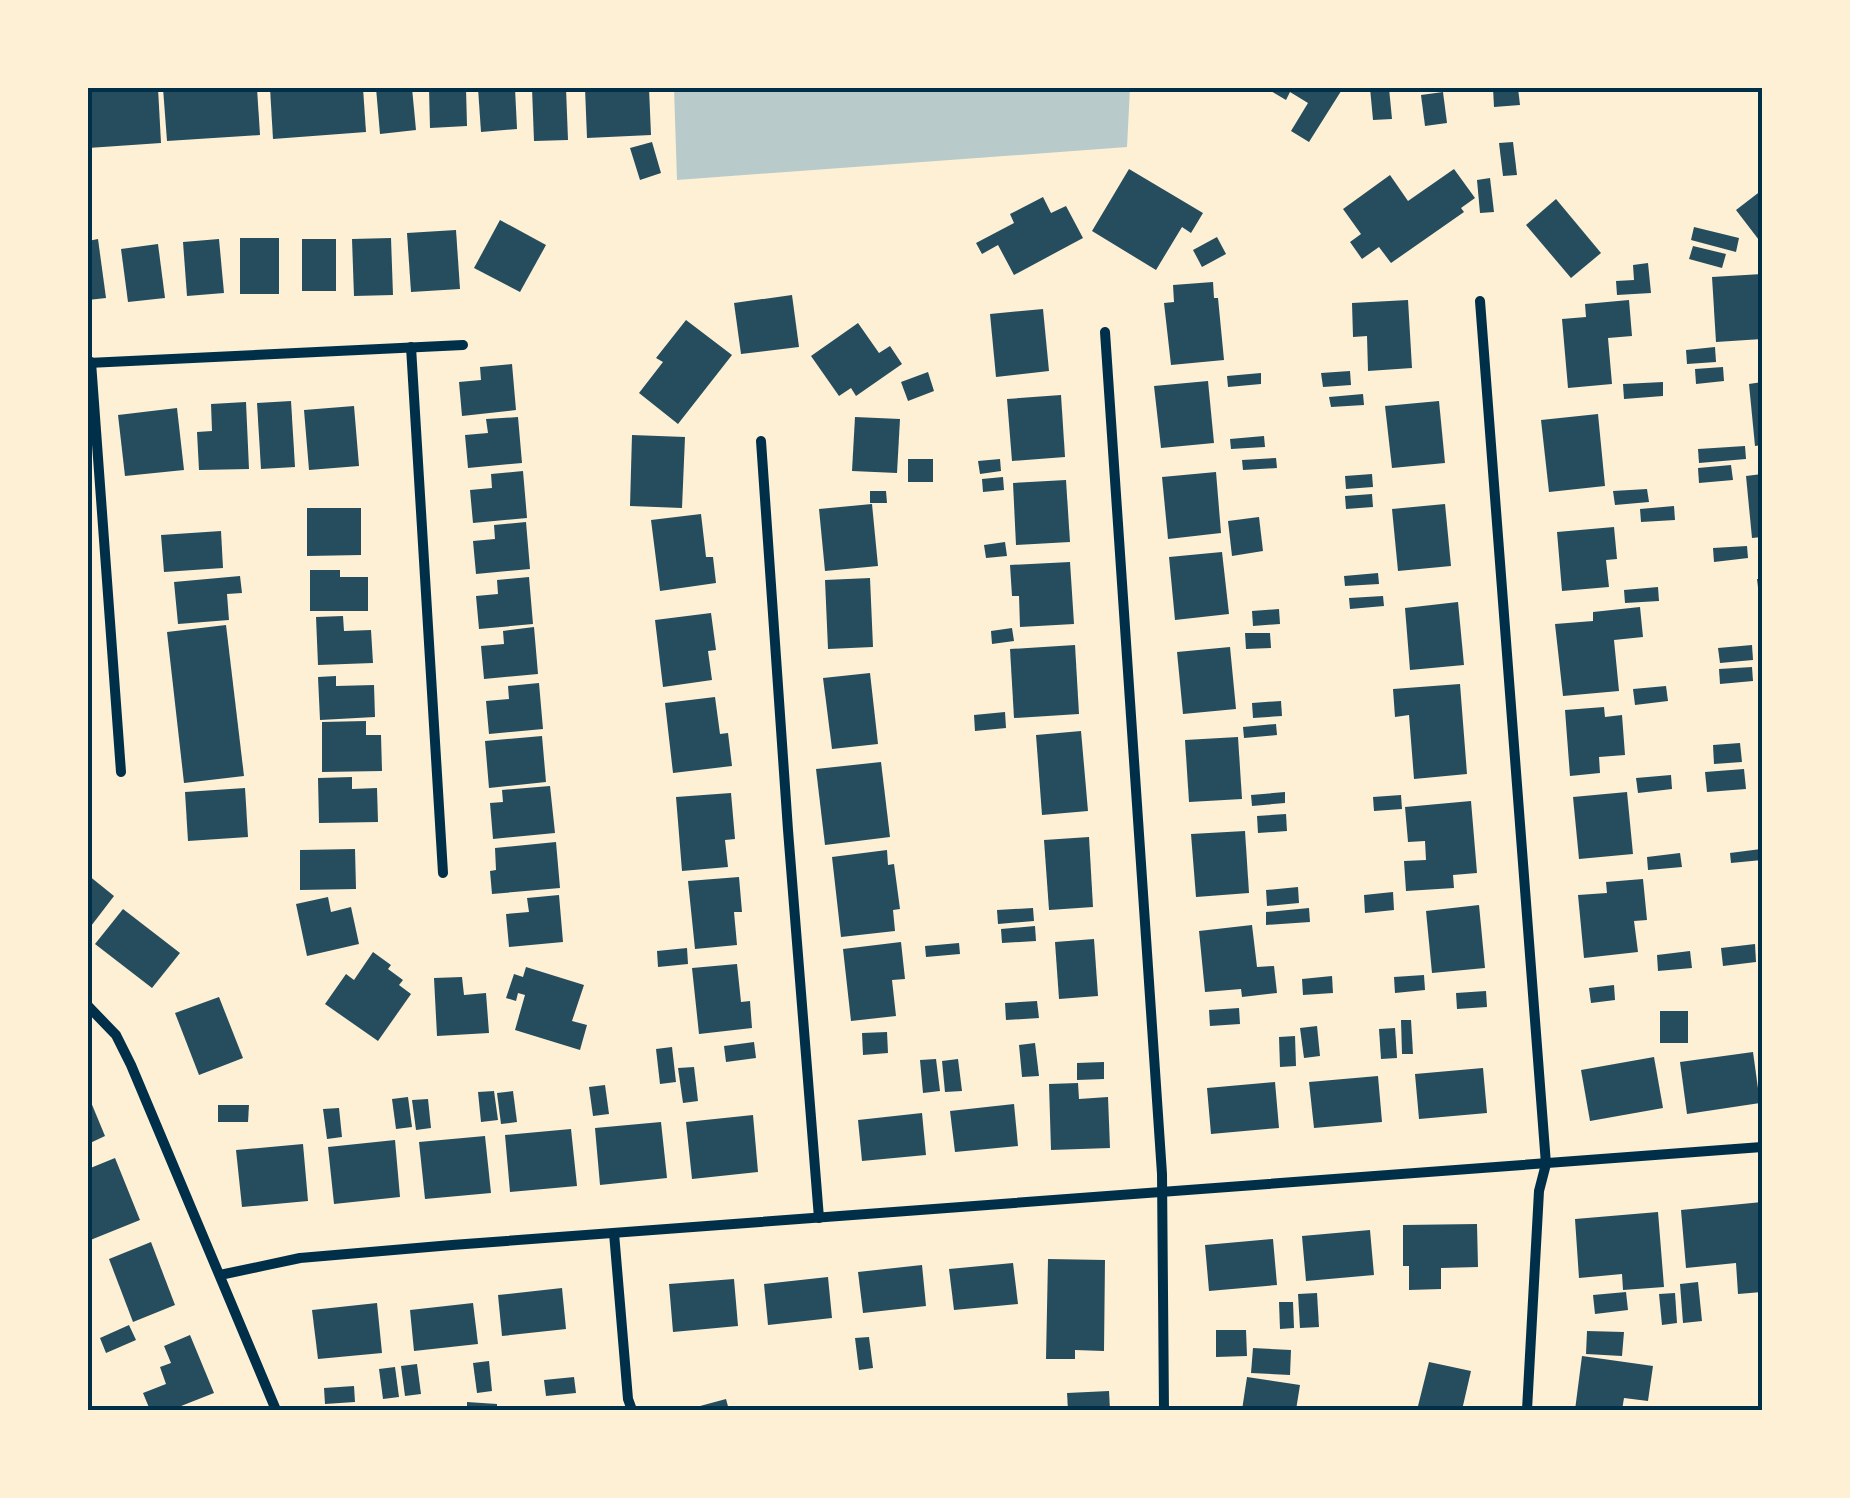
<svg xmlns="http://www.w3.org/2000/svg" width="1850" height="1498" font-family="'PT Sans Narrow',sans-serif">
<style>
.green{fill:#b9caca}
.building{fill:#264d5e}
.lines{fill:none;stroke-linecap:round;stroke-linejoin:round}
.minor{stroke:#003049;stroke-width:10}
.neatline{fill:none;stroke:#003049;stroke-width:4}
</style>
<rect width="100%" height="100%" fill="#fdf0d5"/>
<path class="green" d="M674 88H1130L1127 147 677 180Z"/>
<g class="building">
<path d="M88 88H158L161 143 88 148Z"/>
<path d="M163 88H257L260 135 167 141Z"/>
<path d="M270 88H363L366 132 273 139Z"/>
<path d="M376 88H412L416 130 380 134Z"/>
<path d="M429 88H466L467 126 430 128Z"/>
<path d="M478 88H515L517 129 481 132Z"/>
<path d="M532 88H566L568 140 534 141Z"/>
<path d="M585 88H649L651 135 587 138Z"/>
<path d="M1266 88H1343L1309 142 1291 131 1308 103 1290 92 1286 100Z"/>
<path d="M1370 88H1389L1392 119 1373 120Z"/>
<path d="M1493 88H1518L1520 105 1494 107Z"/>
<path d="M1443 92 1447 123 1425 126 1421 95Z"/>
<path d="M652 142 661 173 640 180 630 148Z"/>
<path d="M1513 142 1517 175 1503 176 1499 143Z"/>
<path d="M1129 169 1203 213 1191 233 1182 227 1156 270 1092 231Z"/>
<path d="M1454 169 1475 198 1461 208 1464 212 1391 263 1379 247 1362 259 1350 242 1361 234 1343 209 1390 175 1408 201Z"/>
<path d="M1490 178 1494 212 1480 213 1477 180Z"/>
<path d="M1762 190V244L1736 210Z"/>
<path d="M1043 197 1051 213 1066 206 1083 238 1014 275 998 245 982 254 976 243 1014 223 1010 214Z"/>
<path d="M1556 199 1601 253 1571 278 1526 225Z"/>
<path d="M500 220 546 245 520 292 474 268Z"/>
<path d="M1694 227 1739 238 1736 252 1691 240Z"/>
<path d="M456 230 460 289 411 292 407 233Z"/>
<path d="M1217 237 1226 254 1202 267 1193 250Z"/>
<rect x="240" y="238" width="39" height="56"/>
<path d="M391 238 393 295 354 296 352 239Z"/>
<path d="M98 239 106 298 88 300V241Z"/>
<path d="M219 239 224 293 187 296 183 242Z"/>
<rect x="302" y="239" width="34" height="52"/>
<path d="M158 244 165 298 128 302 121 249Z"/>
<path d="M1693 246 1726 254 1722 268 1689 259Z"/>
<path d="M1648 263 1651 293 1617 295 1616 281 1634 280 1633 265Z"/>
<path d="M1762 274V339L1716 342 1712 277Z"/>
<path d="M1213 282 1214 298H1218L1224 360 1171 365 1164 303 1174 302 1173 285Z"/>
<path d="M792 295 799 347 741 354 734 303Z"/>
<path d="M1408 300 1412 368 1368 371 1367 336 1353 337 1352 303Z"/>
<path d="M1629 300 1632 336 1608 338 1612 384 1568 388 1562 319 1586 317 1585 304Z"/>
<path d="M1043 309 1049 371 996 377 990 314Z"/>
<path d="M686 320 732 355 678 424 639 393 663 362 656 358Z"/>
<path d="M858 323 879 353 890 346 902 364 856 396 851 388 839 396 811 356Z"/>
<path d="M1715 347 1716 362 1687 364 1686 350Z"/>
<path d="M512 364 516 410 462 416 459 382 481 380 480 367Z"/>
<path d="M1723 367 1724 381 1696 384 1695 369Z"/>
<path d="M1350 371 1351 385 1323 387 1321 373Z"/>
<path d="M928 372 934 391 908 401 901 382Z"/>
<path d="M1261 373V384L1228 387 1227 376Z"/>
<path d="M1208 381 1214 443 1161 448 1154 386Z"/>
<path d="M1663 382V396L1624 399 1623 384Z"/>
<path d="M1762 382V445L1755 446 1749 384Z"/>
<path d="M1363 394 1364 405 1331 407 1329 397Z"/>
<path d="M1061 395 1065 457 1012 461 1007 399Z"/>
<path d="M291 401 295 467 261 469 257 403Z"/>
<path d="M1439 401 1445 463 1392 468 1385 406Z"/>
<path d="M246 402 249 469 199 470 197 432 212 431 211 404Z"/>
<path d="M354 406 359 466 309 470 304 410Z"/>
<path d="M177 408 184 470 125 476 118 415Z"/>
<path d="M1598 414 1605 486 1549 492 1541 420Z"/>
<path d="M518 417 522 463 468 468 465 435 488 433 486 419Z"/>
<path d="M855 417 900 419 897 473 852 471Z"/>
<path d="M632 435 685 437 682 508 630 506Z"/>
<path d="M1264 436 1265 447 1231 449 1230 439Z"/>
<path d="M1745 446 1746 459 1699 463 1698 449Z"/>
<path d="M1276 458 1277 468 1243 470 1242 460Z"/>
<rect x="908" y="459" width="25" height="23"/>
<path d="M1000 459 1001 471 980 474 978 461Z"/>
<path d="M1731 465 1733 480 1699 483 1698 468Z"/>
<path d="M523 471 527 518 473 523 470 490 492 488 491 474Z"/>
<path d="M1216 472 1221 533 1168 539 1162 477Z"/>
<path d="M1372 474 1373 487 1346 489 1345 476Z"/>
<path d="M1762 474V537L1752 538 1746 476Z"/>
<path d="M1003 477 1004 490 983 492 982 479Z"/>
<path d="M1066 480 1070 542 1016 545 1013 483Z"/>
<path d="M1647 489 1649 502 1615 505 1613 491Z"/>
<path d="M870 491H886L887 503H870Z"/>
<path d="M1372 494 1373 507 1346 509 1345 496Z"/>
<path d="M872 504 878 566 825 571 819 509Z"/>
<path d="M1445 504 1451 566 1398 571 1392 509Z"/>
<path d="M1674 506 1675 520 1641 522 1640 509Z"/>
<path d="M307 508H361V555L307 556Z"/>
<path d="M701 514 706 557H713L716 583 660 591 651 520Z"/>
<path d="M1259 517 1263 551 1232 556 1228 521Z"/>
<path d="M526 522 530 569 476 574 473 541 495 539 494 525Z"/>
<path d="M1614 527 1617 559 1606 560 1609 587 1562 591 1557 532Z"/>
<path d="M221 531 223 568 164 572 161 535Z"/>
<path d="M1005 542 1007 556 986 558 984 545Z"/>
<path d="M1747 546 1748 558 1714 562 1713 548Z"/>
<path d="M1222 552 1229 614 1175 620 1169 557Z"/>
<path d="M1070 562 1074 624 1020 627 1019 596H1012L1010 565Z"/>
<path d="M310 570H340V577H368V611H310Z"/>
<path d="M1378 573 1379 584 1345 586 1344 576Z"/>
<path d="M240 576 242 593 227 594 229 620 178 624 174 582Z"/>
<path d="M529 577 533 624 479 629 476 596 498 594 497 580Z"/>
<path d="M870 578 873 647 828 649 825 580Z"/>
<path d="M1757 579H1762V604H1760Z"/>
<path d="M1658 587 1659 601 1625 603 1624 590Z"/>
<path d="M1383 596 1384 606 1350 609 1349 598Z"/>
<path d="M1458 602 1464 665 1410 670 1405 608Z"/>
<path d="M1640 607 1643 637 1614 640 1619 691 1563 696 1555 624 1593 621V612Z"/>
<path d="M1279 609 1280 624 1253 626 1252 611Z"/>
<path d="M711 613 716 650 708 651 712 680 663 687 655 620Z"/>
<path d="M343 616 344 631 371 630 373 663 318 665 316 617Z"/>
<path d="M226 625 244 776 184 783 167 632Z"/>
<path d="M534 627 538 674 484 679 481 646 504 644 503 631Z"/>
<path d="M1012 628 1014 641 992 644 991 631Z"/>
<path d="M1245 633H1270L1271 648 1246 649Z"/>
<path d="M1075 645 1079 714 1014 718 1010 649Z"/>
<path d="M1752 645 1753 660 1720 663 1718 648Z"/>
<path d="M1230 647 1236 709 1183 714 1177 652Z"/>
<path d="M1752 667 1753 681 1720 684 1719 669Z"/>
<path d="M870 673 878 744 832 749 823 678Z"/>
<path d="M336 676V686L374 685 375 717 320 720 318 677Z"/>
<path d="M539 683 543 729 489 734 486 701 509 699 508 686Z"/>
<path d="M1460 684 1467 774 1414 779 1409 715 1395 717 1393 689Z"/>
<path d="M1666 686 1668 701 1635 705 1633 689Z"/>
<path d="M715 697 720 734 728 733 732 766 673 773 665 703Z"/>
<path d="M1281 701 1282 716 1253 718 1252 703Z"/>
<path d="M1604 707 1605 717 1622 715 1625 755 1599 757 1600 773 1570 776 1565 710Z"/>
<path d="M1005 712 1006 728 975 731 974 715Z"/>
<path d="M366 721V735H381L382 771 322 772V722Z"/>
<path d="M1276 724 1277 735 1244 738 1243 727Z"/>
<path d="M1081 731 1088 811 1042 815 1036 735Z"/>
<path d="M542 736 546 782 489 788 485 741Z"/>
<path d="M1238 737 1242 799 1189 802 1185 740Z"/>
<path d="M1740 743 1742 762 1714 764 1713 745Z"/>
<path d="M881 762 890 837 825 845 816 769Z"/>
<path d="M1744 769 1746 789 1707 792 1705 772Z"/>
<path d="M1671 775 1672 789 1638 793 1636 778Z"/>
<path d="M352 777V789L377 788 378 822 319 823 318 778Z"/>
<path d="M550 786 555 833 493 839 490 803 503 802 502 790Z"/>
<path d="M245 788 248 837 188 841 185 792Z"/>
<path d="M1285 792V803L1252 806 1251 795Z"/>
<path d="M1627 792 1633 854 1579 859 1573 797Z"/>
<path d="M731 793 735 839 725 840 728 867 682 871 676 797Z"/>
<path d="M1401 795 1402 809 1374 811 1373 797Z"/>
<path d="M1471 801 1477 873 1453 875 1454 888 1406 891 1404 861 1426 860 1425 841 1408 842 1405 807Z"/>
<path d="M1286 814 1287 831 1258 833 1257 816Z"/>
<path d="M1245 831 1249 893 1196 897 1191 834Z"/>
<path d="M1089 837 1093 907 1049 910 1044 840Z"/>
<path d="M556 842 560 888 492 894 490 871 496 870 495 848Z"/>
<path d="M355 849 356 889 300 890V850Z"/>
<path d="M1761 849 1762 860 1731 863 1730 853Z"/>
<path d="M887 850 888 865 894 864 900 909 893 910 895 931 841 937 832 857Z"/>
<path d="M1680 853 1682 867 1648 870 1647 857Z"/>
<path d="M88 875 114 896 88 930Z"/>
<path d="M739 877 742 912H734L737 945 695 949 688 881Z"/>
<path d="M1643 879 1647 920 1634 921 1638 952 1584 958 1578 895 1607 893 1606 882Z"/>
<path d="M1298 887 1299 903 1267 906 1266 890Z"/>
<path d="M1393 892 1394 910 1365 913 1364 895Z"/>
<path d="M559 895 563 942 509 947 506 914 529 912 527 898Z"/>
<path d="M328 897 331 912 351 907 359 944 307 956 296 904Z"/>
<path d="M1479 905 1485 968 1432 973 1426 911Z"/>
<path d="M1033 908 1034 921 998 924 997 910Z"/>
<path d="M1309 908 1310 922 1266 925V912Z"/>
<path d="M123 909 180 953 152 988 95 944Z"/>
<path d="M1252 925 1257 967 1274 966 1277 993 1242 997 1241 989 1205 992 1199 931Z"/>
<path d="M1035 926 1036 941 1002 943 1001 929Z"/>
<path d="M1094 939 1098 996 1059 999 1055 942Z"/>
<path d="M901 942 905 979 892 980 896 1016 851 1021 843 949Z"/>
<path d="M959 943 960 954 926 957 925 946Z"/>
<path d="M1755 944 1756 962 1723 966 1721 948Z"/>
<path d="M687 948 688 964 658 967 657 951Z"/>
<path d="M1690 951 1692 968 1658 971 1657 955Z"/>
<path d="M373 952 391 965 388 969 403 980 399 985 411 994 378 1041 325 1004 346 974 354 980Z"/>
<path d="M737 964 741 1002 750 1001 752 1028 699 1034 692 968Z"/>
<path d="M526 967 584 985 572 1021 587 1025 580 1050 515 1030 525 995 518 993 516 1001 506 998 514 974 523 977Z"/>
<path d="M1424 975 1425 990 1395 993 1394 977Z"/>
<path d="M1332 976 1333 993 1303 995 1302 979Z"/>
<path d="M462 977 464 995 486 993 489 1033 437 1036 434 978Z"/>
<path d="M1614 985 1615 1000 1591 1003 1589 988Z"/>
<path d="M1486 991 1487 1007 1457 1009 1456 993Z"/>
<path d="M219 997 243 1058 199 1075 175 1013Z"/>
<path d="M1037 1001 1039 1018 1006 1020 1005 1003Z"/>
<path d="M1239 1008 1240 1024 1210 1026 1209 1010Z"/>
<rect x="1660" y="1011" width="28" height="32"/>
<path d="M1401 1020H1411L1413 1054H1402Z"/>
<path d="M1317 1026 1320 1056 1304 1058 1300 1028Z"/>
<path d="M1395 1028 1397 1058 1381 1059 1379 1029Z"/>
<path d="M887 1032 888 1053 863 1055 862 1033Z"/>
<path d="M1295 1036 1296 1066 1280 1067 1279 1037Z"/>
<path d="M754 1042 756 1058 726 1062 724 1046Z"/>
<path d="M1035 1043 1039 1076 1022 1077 1019 1045Z"/>
<path d="M672 1047 676 1082 660 1084 656 1049Z"/>
<path d="M1753 1052 1760 1103 1687 1114 1680 1062Z"/>
<path d="M1654 1057 1663 1108 1590 1121 1581 1070Z"/>
<path d="M936 1059 940 1091 923 1093 920 1060Z"/>
<path d="M958 1059 962 1091 945 1092 942 1061Z"/>
<path d="M1104 1062V1079L1077 1080V1063Z"/>
<path d="M694 1067 698 1101 683 1103 678 1068Z"/>
<path d="M1483 1068 1487 1113 1419 1119 1415 1074Z"/>
<path d="M1378 1076 1382 1122 1314 1128 1309 1082Z"/>
<path d="M1275 1082 1279 1128 1211 1134 1207 1088Z"/>
<path d="M1078 1083 1079 1099 1108 1097 1110 1148 1051 1150 1049 1084Z"/>
<path d="M605 1085 609 1114 593 1116 589 1087Z"/>
<path d="M494 1091 498 1120 481 1122 478 1092Z"/>
<path d="M513 1091 517 1122 501 1124 497 1093Z"/>
<path d="M88 1095 105 1136 88 1144Z"/>
<path d="M408 1097 412 1127 396 1129 392 1099Z"/>
<path d="M428 1099 431 1128 416 1130 412 1100Z"/>
<path d="M1014 1104 1018 1146 955 1152 950 1111Z"/>
<path d="M218 1105H249L248 1122H218Z"/>
<path d="M339 1108 342 1137 327 1139 323 1109Z"/>
<path d="M922 1113 926 1155 862 1161 858 1120Z"/>
<path d="M753 1115 758 1172 692 1179 686 1122Z"/>
<path d="M661 1122 667 1178 600 1185 595 1128Z"/>
<path d="M571 1129 577 1186 510 1192 505 1135Z"/>
<path d="M485 1136 491 1193 425 1199 419 1142Z"/>
<path d="M395 1140 400 1197 334 1204 328 1147Z"/>
<path d="M303 1144 308 1201 242 1207 236 1150Z"/>
<path d="M115 1158 140 1220 88 1241V1225L92 1223 88 1213V1169Z"/>
<path d="M1762 1202V1292L1738 1294 1736 1263 1686 1268 1681 1210Z"/>
<path d="M1658 1212 1664 1287 1623 1290 1622 1274 1579 1278 1575 1219Z"/>
<path d="M1477 1224 1478 1267 1441 1268V1289L1409 1290V1266H1403V1225Z"/>
<path d="M1370 1230 1374 1275 1306 1281 1302 1236Z"/>
<path d="M1273 1239 1277 1285 1209 1291 1205 1245Z"/>
<path d="M151 1242 175 1305 133 1322 109 1259Z"/>
<path d="M1048 1259 1105 1260 1104 1351 1075 1350V1359H1046Z"/>
<path d="M1013 1263 1018 1304 954 1310 949 1269Z"/>
<path d="M922 1265 926 1306 863 1313 858 1272Z"/>
<path d="M828 1277 832 1318 768 1325 764 1284Z"/>
<path d="M734 1279 738 1326 673 1332 669 1284Z"/>
<path d="M1698 1282 1702 1321 1683 1323 1680 1284Z"/>
<path d="M562 1288 566 1329 502 1336 498 1295Z"/>
<path d="M1626 1292 1628 1310 1595 1314 1593 1295Z"/>
<path d="M1317 1293 1319 1327 1300 1328 1298 1294Z"/>
<path d="M1675 1293 1677 1323 1662 1325 1659 1294Z"/>
<path d="M1279 1302H1293L1294 1328 1280 1329Z"/>
<path d="M377 1303 382 1353 318 1359 312 1310Z"/>
<path d="M473 1303 478 1344 414 1351 410 1310Z"/>
<path d="M129 1325 136 1340 106 1353 100 1338Z"/>
<path d="M1216 1330H1246L1247 1356 1216 1357Z"/>
<path d="M1587 1331 1624 1332 1622 1356 1586 1354Z"/>
<path d="M190 1335 214 1393 171 1410H150L143 1393 166 1384 160 1367 171 1363 164 1346Z"/>
<path d="M869 1337 873 1368 859 1370 855 1338Z"/>
<path d="M1253 1348 1291 1350 1290 1375 1251 1373Z"/>
<path d="M1582 1356 1653 1366 1648 1401 1624 1398 1622 1410H1575Z"/>
<path d="M489 1361 492 1391 477 1393 473 1363Z"/>
<path d="M1429 1362 1471 1371 1462 1410H1417Z"/>
<path d="M417 1364 421 1394 405 1396 401 1366Z"/>
<path d="M395 1367 399 1397 383 1399 379 1369Z"/>
<path d="M574 1377 576 1393 546 1396 544 1380Z"/>
<path d="M1247 1377 1300 1385 1296 1410H1242Z"/>
<path d="M354 1386 355 1402 325 1404 324 1388Z"/>
<path d="M1109 1391 1110 1410H1068L1067 1393Z"/>
<path d="M726 1399 729 1410H689V1409Z"/>
<path d="M467 1402 497 1404V1410H467Z"/>
</g>
<g class="lines">
<g class="minor">
<path d="M1480 301 1546 1164 1539 1191 1527 1410"/>
<path d="M1105 332 1162 1174 1164 1410"/>
<path d="M411 347 443 873"/>
<path d="M91 362 121 772"/>
<path d="M88 363 463 345"/>
<path d="M761 441 788 830 819 1218"/>
<path d="M88 1006 116 1035 131 1065 276 1410"/>
<path d="M614 1233 628 1399 632 1410"/>
<path d="M220 1275 300 1258 452 1245 1762 1147"/>
</g>
</g>
<rect width="1850" height="1498" fill="none" stroke="#fdf0d5" stroke-width="180"/>
<rect x="90" y="90" width="1670" height="1318" class="neatline"/>
</svg>
